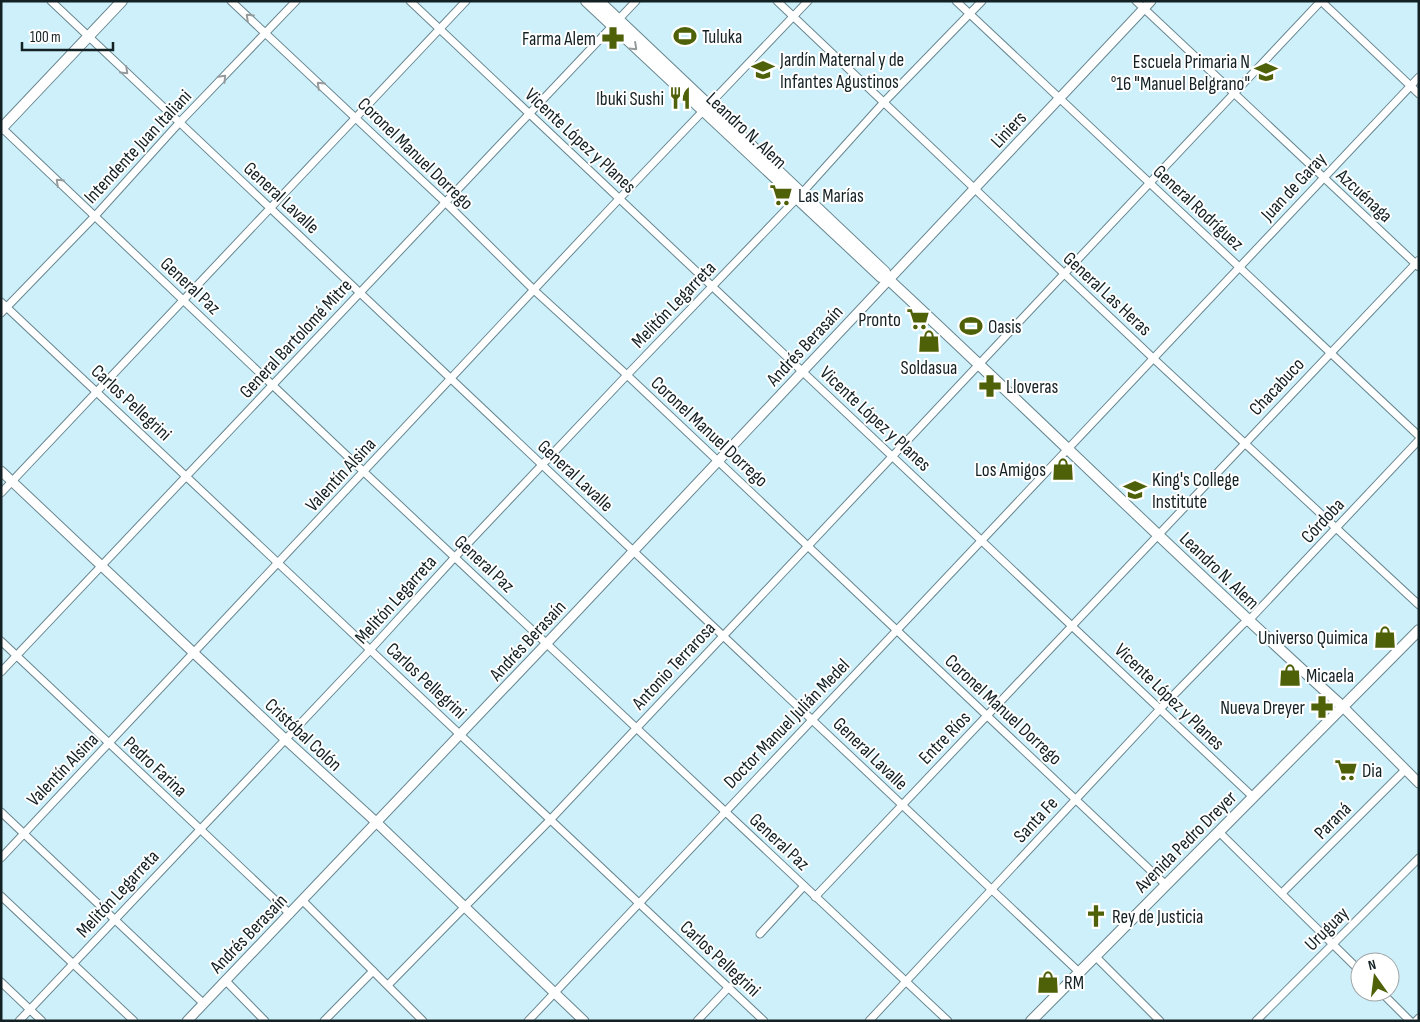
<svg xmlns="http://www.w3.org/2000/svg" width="1420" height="1022" font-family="'Sofia Sans Condensed',sans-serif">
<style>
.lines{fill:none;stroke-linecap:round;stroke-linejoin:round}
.minor-casing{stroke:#67868f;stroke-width:9}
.tertiary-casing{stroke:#67868f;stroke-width:11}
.secondary-casing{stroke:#67868f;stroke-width:12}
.minor{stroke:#fff;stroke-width:7}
.tertiary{stroke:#fff;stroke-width:9}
.secondary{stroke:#fff;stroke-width:10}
.oneway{stroke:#959b9c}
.labels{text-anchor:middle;stroke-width:4;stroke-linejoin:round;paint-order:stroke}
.poi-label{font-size:19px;fill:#132024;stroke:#fff;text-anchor:start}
.street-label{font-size:19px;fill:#132024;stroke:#fff}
</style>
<rect width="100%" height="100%" fill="#cef0fa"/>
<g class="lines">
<defs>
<g id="minor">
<path d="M51 1 1079 972"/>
<path d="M231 1 446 203 535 291 627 375 1166 885"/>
<path d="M410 1 1253 797"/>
<path d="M777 1 1154 359 1419 605"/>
<path d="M956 1 1419 436"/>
<path d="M1136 1 1419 267"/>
<path d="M1321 1 1419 94"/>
<path d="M1 127 364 472 948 1021"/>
<path d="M1 302 764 1021"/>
<path d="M1 313 95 216 179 123 296 1"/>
<path d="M1 493 466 1"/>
<path d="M1 641 290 914"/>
<path d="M1 672 636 1"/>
<path d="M1 812 203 1003"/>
<path d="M1219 832 1360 971"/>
<path d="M1 858 619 199 808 1"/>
<path d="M1282 893 1405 770"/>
<path d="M1 896 134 1021"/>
<path d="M815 897 1419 260"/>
<path d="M302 900 423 1021"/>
<path d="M760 934 804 886"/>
<path d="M1095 956 1160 1021"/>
<path d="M225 980 265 1021"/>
<path d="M1 982 42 1021"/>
<path d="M388 985 550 820 1321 1"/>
<path d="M1381 992 1410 1021"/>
<path d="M19 1021 370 650 455 557 627 375 802 193 884 102 982 1"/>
<path d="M324 1021 373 971"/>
<path d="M528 1021 1419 77"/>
<path d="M697 1021 729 987"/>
<path d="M869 1021 1160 709 1242 625 1252 617 1419 440"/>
<path d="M1256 1021 1419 858"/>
<path d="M1416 1021 1419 1018"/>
</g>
<g id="tertiary">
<path d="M1 471 285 739 376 822 584 1021"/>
<path d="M1343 707 1419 783"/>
<path d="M187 1021 547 643 1151 1"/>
</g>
<g id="secondary">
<path d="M586 1 881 277"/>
<path d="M599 1 885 272 888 279C1041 421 1189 568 1343 707"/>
<path d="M1 129 122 1"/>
<path d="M1031 1021 1419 630"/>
</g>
</defs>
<use href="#minor" class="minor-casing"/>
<use href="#tertiary" class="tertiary-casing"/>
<use href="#secondary" class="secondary-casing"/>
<use href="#minor" class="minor"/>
<use href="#tertiary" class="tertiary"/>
<use href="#secondary" class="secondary"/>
</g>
<defs><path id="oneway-chevron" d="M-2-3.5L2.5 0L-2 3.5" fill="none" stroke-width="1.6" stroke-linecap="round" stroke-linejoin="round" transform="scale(1.25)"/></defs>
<g class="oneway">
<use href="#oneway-chevron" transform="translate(249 17) rotate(-137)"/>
<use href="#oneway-chevron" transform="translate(634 47) rotate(43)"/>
<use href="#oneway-chevron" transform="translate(125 71) rotate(43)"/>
<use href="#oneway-chevron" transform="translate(223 78) rotate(-46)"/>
<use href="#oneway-chevron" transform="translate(320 85) rotate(-137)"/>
<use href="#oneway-chevron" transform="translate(59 182) rotate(-137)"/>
</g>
<defs>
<symbol id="stadium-bare" viewBox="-9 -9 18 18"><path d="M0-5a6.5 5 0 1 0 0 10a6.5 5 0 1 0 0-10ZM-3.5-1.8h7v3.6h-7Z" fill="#4e6109" stroke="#fff" stroke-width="2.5" paint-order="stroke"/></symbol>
<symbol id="pharmacy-bare" viewBox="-9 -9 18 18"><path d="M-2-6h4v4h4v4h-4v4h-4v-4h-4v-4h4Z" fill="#4e6109" stroke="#fff" stroke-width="2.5" paint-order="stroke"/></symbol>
<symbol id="school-bare" viewBox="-9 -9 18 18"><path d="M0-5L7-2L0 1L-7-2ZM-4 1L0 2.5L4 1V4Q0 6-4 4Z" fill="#4e6109" stroke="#fff" stroke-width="2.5" paint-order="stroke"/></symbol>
<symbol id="restaurant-bare" viewBox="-9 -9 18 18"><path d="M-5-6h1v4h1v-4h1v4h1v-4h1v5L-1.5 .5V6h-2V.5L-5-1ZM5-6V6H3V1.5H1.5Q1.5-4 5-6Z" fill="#4e6109" stroke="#fff" stroke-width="2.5" paint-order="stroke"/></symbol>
<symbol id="supermarket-bare" viewBox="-9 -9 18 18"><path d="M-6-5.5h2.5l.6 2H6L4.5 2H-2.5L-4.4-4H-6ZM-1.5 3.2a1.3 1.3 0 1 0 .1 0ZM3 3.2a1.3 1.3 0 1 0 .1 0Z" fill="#4e6109" stroke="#fff" stroke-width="2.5" paint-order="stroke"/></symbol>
<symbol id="shop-bare" viewBox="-9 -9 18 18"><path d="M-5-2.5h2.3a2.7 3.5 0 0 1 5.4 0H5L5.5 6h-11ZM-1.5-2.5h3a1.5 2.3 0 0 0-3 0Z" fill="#4e6109" stroke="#fff" stroke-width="2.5" paint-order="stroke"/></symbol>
<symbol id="church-bare" viewBox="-9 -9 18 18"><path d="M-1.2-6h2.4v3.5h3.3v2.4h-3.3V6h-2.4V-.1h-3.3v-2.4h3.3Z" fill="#4e6109" stroke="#fff" stroke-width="2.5" paint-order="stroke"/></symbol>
</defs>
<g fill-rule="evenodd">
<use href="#stadium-bare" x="669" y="20" width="32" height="32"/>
<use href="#pharmacy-bare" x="597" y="22" width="32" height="32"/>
<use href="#school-bare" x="747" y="54" width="32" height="32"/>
<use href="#school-bare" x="1250" y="56" width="32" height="32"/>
<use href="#restaurant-bare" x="664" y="82" width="32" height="32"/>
<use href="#supermarket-bare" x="765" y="179" width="32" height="32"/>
<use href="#supermarket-bare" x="902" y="303" width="32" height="32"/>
<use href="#stadium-bare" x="955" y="310" width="32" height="32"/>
<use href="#shop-bare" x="913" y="325" width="32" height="32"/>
<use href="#pharmacy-bare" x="974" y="370" width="32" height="32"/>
<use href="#shop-bare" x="1047" y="453" width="32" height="32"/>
<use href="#school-bare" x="1119" y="474" width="32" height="32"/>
<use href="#shop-bare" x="1369" y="621" width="32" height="32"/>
<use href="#shop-bare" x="1274" y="659" width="32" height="32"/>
<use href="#pharmacy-bare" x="1306" y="691" width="32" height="32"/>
<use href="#supermarket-bare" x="1330" y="754" width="32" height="32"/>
<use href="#church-bare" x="1080" y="900" width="32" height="32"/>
<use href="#shop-bare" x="1032" y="966" width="32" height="32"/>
</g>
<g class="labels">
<g class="poi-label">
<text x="702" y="43">Tuluka</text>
<text x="596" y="45" text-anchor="end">Farma Alem</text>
<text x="780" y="66">Jardín Maternal y de<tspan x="780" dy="22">Infantes Agustinos</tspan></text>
<text x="1250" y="68" text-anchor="end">Escuela Primaria N<tspan x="1250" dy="22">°16 "Manuel Belgrano"</tspan></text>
<text x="664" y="105" text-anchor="end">Ibuki Sushi</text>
<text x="798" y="202">Las Marías</text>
<text x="901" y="326" text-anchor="end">Pronto</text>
<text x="988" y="333">Oasis</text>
<text x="929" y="374" text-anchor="middle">Soldasua</text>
<text x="1006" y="393">Lloveras</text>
<text x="1046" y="476" text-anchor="end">Los Amigos</text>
<text x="1152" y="486">King's College<tspan x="1152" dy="22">Institute</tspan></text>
<text x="1368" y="644" text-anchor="end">Universo Quimica</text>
<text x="1306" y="682">Micaela</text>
<text x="1305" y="714" text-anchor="end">Nueva Dreyer</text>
<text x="1362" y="777">Dia</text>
<text x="1112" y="923">Rey de Justicia</text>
<text x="1064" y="989">RM</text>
</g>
<g class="street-label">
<text transform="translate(1008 129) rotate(-47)" y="7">Liniers</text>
<text transform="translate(747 130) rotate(43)" y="7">Leandro N. Alem</text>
<text transform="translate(581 140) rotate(43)" y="7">Vicente López y Planes</text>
<text transform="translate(137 146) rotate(-47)" y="7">Intendente Juan Italiani</text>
<text transform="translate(416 153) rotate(44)" y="7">Coronel Manuel Dorrego</text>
<text transform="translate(1293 186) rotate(-47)" y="7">Juan de Garay</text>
<text transform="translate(1365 195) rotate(43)" y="7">Azcuénaga</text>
<text transform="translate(282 197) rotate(43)" y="7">General Lavalle</text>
<text transform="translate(1199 207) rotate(43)" y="7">General Rodríguez</text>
<text transform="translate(191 285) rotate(43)" y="7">General Paz</text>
<text transform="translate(1108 293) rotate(43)" y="7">General Las Heras</text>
<text transform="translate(673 304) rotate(-46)" y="7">Melitón Legarreta</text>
<text transform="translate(295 338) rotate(-47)" y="7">General Bartolomé Mitre</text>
<text transform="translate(804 345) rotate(-47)" y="7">Andrés Berasaín</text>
<text transform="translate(1276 386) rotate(-47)" y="7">Chacabuco</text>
<text transform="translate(132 402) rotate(43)" y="7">Carlos Pellegrini</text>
<text transform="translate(876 418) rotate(43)" y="7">Vicente López y Planes</text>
<text transform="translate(710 431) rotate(43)" y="7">Coronel Manuel Dorrego</text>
<text transform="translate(340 474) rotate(-47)" y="7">Valentín Alsina</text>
<text transform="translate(576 475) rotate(43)" y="7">General Lavalle</text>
<text transform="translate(1322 520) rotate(-47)" y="7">Córdoba</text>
<text transform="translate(485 563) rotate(43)" y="7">General Paz</text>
<text transform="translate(1220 570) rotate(44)" y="7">Leandro N. Alem</text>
<text transform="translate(395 599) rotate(-48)" y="7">Melitón Legarreta</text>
<text transform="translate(527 640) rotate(-47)" y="7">Andrés Berasaín</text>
<text transform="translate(673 665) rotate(-47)" y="7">Antonio Terrarosa</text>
<text transform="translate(427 680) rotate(43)" y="7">Carlos Pellegrini</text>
<text transform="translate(1170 696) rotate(44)" y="7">Vicente López y Planes</text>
<text transform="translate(1004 709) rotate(43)" y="7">Coronel Manuel Dorrego</text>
<text transform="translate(786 723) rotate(-46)" y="7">Doctor Manuel Julián Medel</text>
<text transform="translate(304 734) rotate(43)" y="7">Cristóbal Colón</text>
<text transform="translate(944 737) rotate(-46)" y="7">Entre Ríos</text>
<text transform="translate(871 753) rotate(44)" y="7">General Lavalle</text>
<text transform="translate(156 766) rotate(43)" y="7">Pedro Farina</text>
<text transform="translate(62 769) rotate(-46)" y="7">Valentín Alsina</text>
<text transform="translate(1035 819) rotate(-47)" y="7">Santa Fe</text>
<text transform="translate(1332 820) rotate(-45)" y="7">Paraná</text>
<text transform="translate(780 841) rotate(43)" y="7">General Paz</text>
<text transform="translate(1185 841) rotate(-45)" y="7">Avenida Pedro Dreyer</text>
<text transform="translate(117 893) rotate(-47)" y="7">Melitón Legarreta</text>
<text transform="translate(1326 928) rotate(-45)" y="7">Uruguay</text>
<text transform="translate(248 933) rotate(-46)" y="7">Andrés Berasaín</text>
<text transform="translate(721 958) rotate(43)" y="7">Carlos Pellegrini</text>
</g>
</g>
<rect width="1420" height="1022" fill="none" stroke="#132024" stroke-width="5"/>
<g transform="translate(1375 977) rotate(346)"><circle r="24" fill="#ffffff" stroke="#a1a6a7"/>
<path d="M0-4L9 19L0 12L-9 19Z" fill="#4e6109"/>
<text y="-8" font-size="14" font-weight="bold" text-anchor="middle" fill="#132024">N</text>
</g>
<path d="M22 42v8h91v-8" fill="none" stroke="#132024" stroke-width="2.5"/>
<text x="30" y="42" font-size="15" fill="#132024" stroke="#ffffff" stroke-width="4" paint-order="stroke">100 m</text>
</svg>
